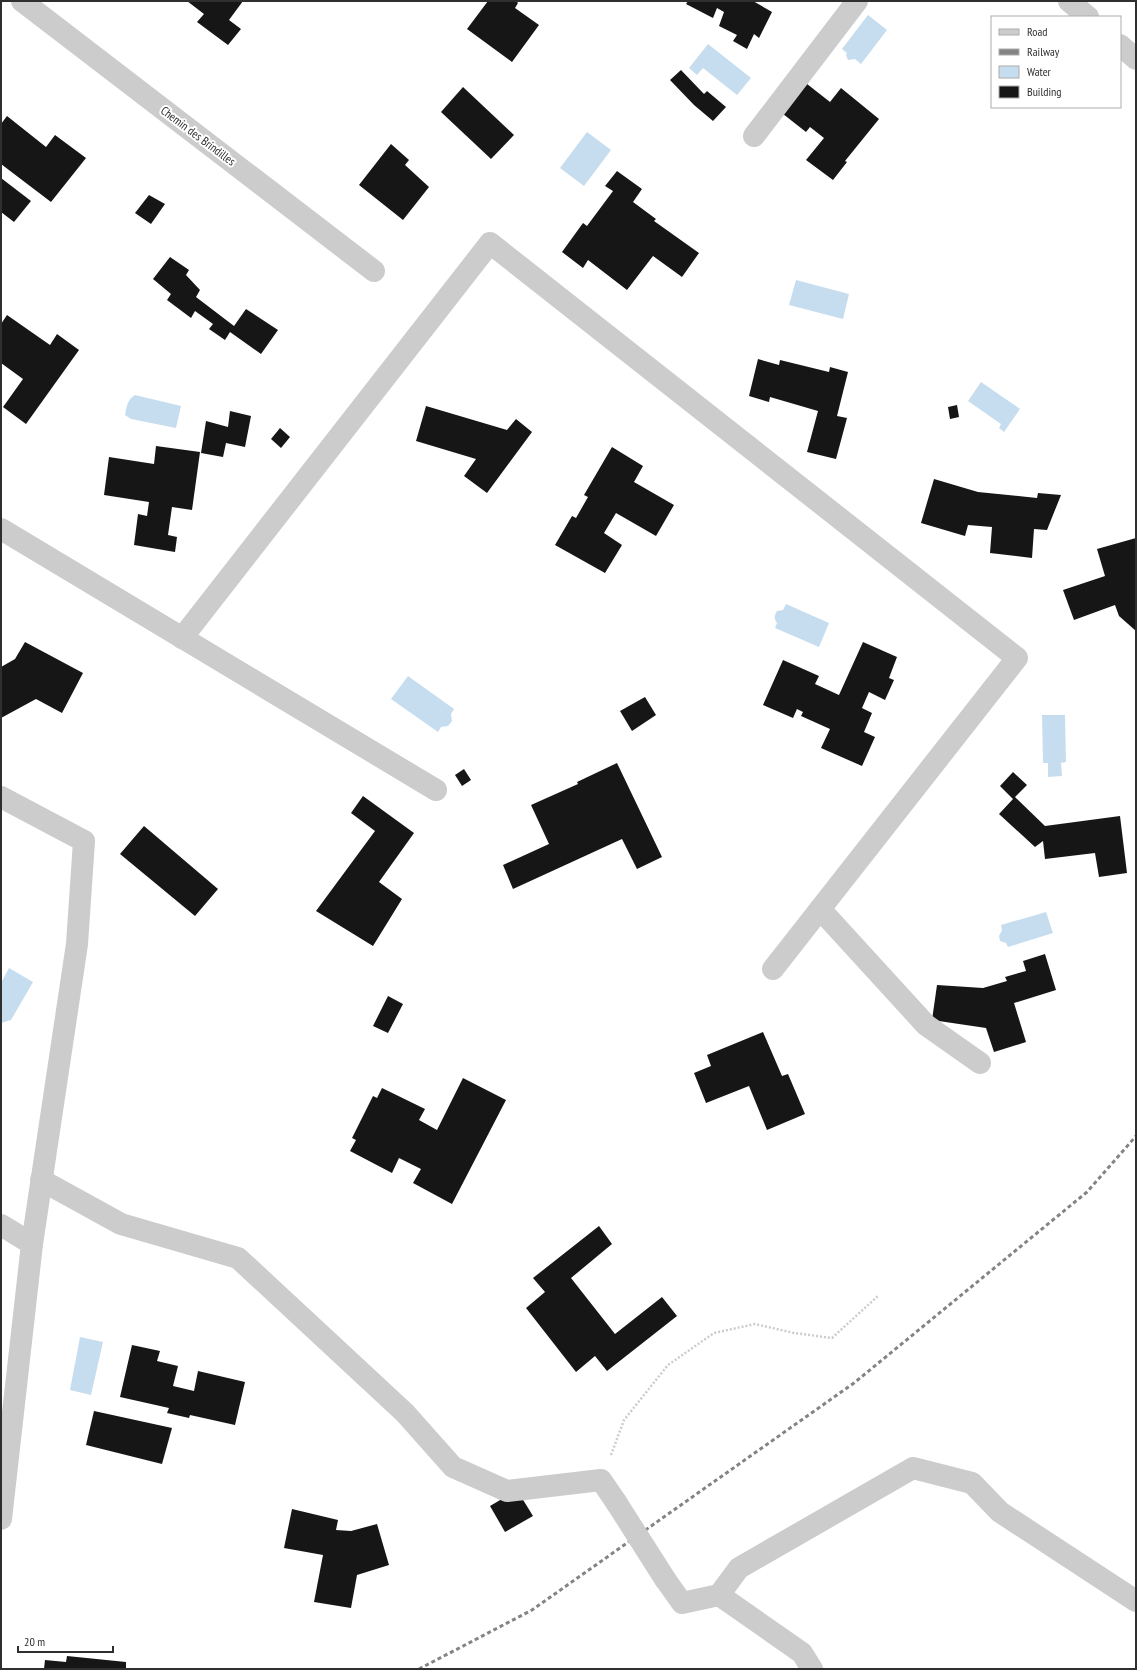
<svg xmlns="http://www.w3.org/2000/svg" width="1137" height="1670" font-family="'PT Sans Narrow',sans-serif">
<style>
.water{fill:#c6ddef}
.building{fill:#161616}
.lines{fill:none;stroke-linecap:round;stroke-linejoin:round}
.path{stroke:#ccc;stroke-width:2.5;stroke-dasharray:2 2;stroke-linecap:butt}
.minor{stroke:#ccc;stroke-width:22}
.rail{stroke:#848484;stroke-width:3;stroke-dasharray:4 3;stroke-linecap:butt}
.minor-bridge{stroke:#ccc;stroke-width:22}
.labels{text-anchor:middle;stroke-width:4;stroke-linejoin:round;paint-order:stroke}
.street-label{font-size:12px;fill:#2f2f2f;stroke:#fff}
</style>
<rect width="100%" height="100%" fill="#fff"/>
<g class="water">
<path d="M868 15 887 30 861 64 855 59 848 60 846 55 847 53 842 49Z"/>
<path d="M708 44 751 78 737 95 703 68 697 75 689 68Z"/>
<path d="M587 132 611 150 584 186 560 168Z"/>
<path d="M796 280 849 294 843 319 789 305Z"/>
<path d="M981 382 1020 409 1004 432 999 428 1001 424 968 401Z"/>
<path d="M135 395 181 406 176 428 131 419 125 415C127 406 127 400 135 395Z"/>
<path d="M786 604 829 623 819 647 775 628 777 623C774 619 774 616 777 611L783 610Z"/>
<path d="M408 676 454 709 451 714 452 721 448 726 441 727 438 732 391 699Z"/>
<path d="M1042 715H1065L1066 762 1061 763 1062 776 1048 777V763H1043Z"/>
<path d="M1046 912 1053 933 1008 947 1006 943 1000 941 999 936 1002 930 1001 925Z"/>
<path d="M9 968 33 982 11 1020 1 1023V983Z"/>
<path d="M80 1337 103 1342 91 1395 70 1390Z"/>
</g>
<g class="building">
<path d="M187 1H243L229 20 241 29 228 45 197 22 204 14Z"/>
<path d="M488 1H516L518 3 515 8 539 25 512 62 467 29Z"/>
<path d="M688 1H753L772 12 759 38 754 34 747 49 733 41 737 35 719 26 724 12 717 8 713 18 686 4Z"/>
<path d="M681 70 704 94 707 91 726 107 713 121 694 105 670 80Z"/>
<path d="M802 80 830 102 841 88 879 119 845 161 847 162 833 180 806 160 824 138 810 127 806 132 778 110Z"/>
<path d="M463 87 514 135 491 159 441 112Z"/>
<path d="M7 116 46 147 55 135 86 158 51 202 1 164V124Z"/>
<path d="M391 144 409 160 405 165 429 187 403 220 359 185Z"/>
<path d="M617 171 642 189 633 202 656 219 654 221 699 253 682 277 653 256 627 290 588 260 583 268 562 252 583 223 587 226 613 191 605 186Z"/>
<path d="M1 178 31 201 14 222 1 212Z"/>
<path d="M149 195 165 204 151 224 135 213Z"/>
<path d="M170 257 189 270 186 275 200 290 196 297 234 326 246 309 278 330 261 354 230 332 225 340 209 329 213 324 195 311 191 318 167 300 171 294 153 279Z"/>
<path d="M7 315 50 345 57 334 79 350 26 424 3 407 23 379 1 363V324Z"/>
<path d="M758 359 779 365 780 360 829 372 830 367 848 372 837 416 847 418 836 459 807 452 818 411 770 397 769 402 749 396Z"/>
<path d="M957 405 959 417 950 419 948 407Z"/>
<path d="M426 406 507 430 516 419 532 432 487 493 464 476 476 459 416 441Z"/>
<path d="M230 411 251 416 245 447 226 443 223 457 201 453 206 421 228 427Z"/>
<path d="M280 428 290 437 281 448 271 439Z"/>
<path d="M156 446 200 452 192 510 172 507 168 535 177 537 175 552 134 545 138 514 147 516 149 502 104 495 109 457 154 464Z"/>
<path d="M612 447 643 466 634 482 674 505 656 536 616 513 604 533 622 545 605 573 555 545 572 516 576 518 588 497 584 495Z"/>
<path d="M934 479 978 492 1037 498 1038 493 1061 495 1047 530 1034 529 1032 558 990 553 992 527 968 525 965 536 921 523Z"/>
<path d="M1136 538V631L1119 616 1115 605 1074 620 1063 590 1105 576 1097 549Z"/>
<path d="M25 642 83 673 62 713 36 699 1 718V667L15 659Z"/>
<path d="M863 642 897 657 889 678 894 680 885 700 869 692 862 708 872 713 864 732 875 737 862 766 821 748 830 729 801 716 803 712 797 709 793 718 763 705 783 660 819 676 815 684 839 695Z"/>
<path d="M645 697 656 715 632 731 620 711Z"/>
<path d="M617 763 662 857 637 869 622 839 513 889 503 865 549 844 531 805 578 784 577 782Z"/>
<path d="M464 769 471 780 462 786 455 775Z"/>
<path d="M1013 772 1027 785 1015 797 1045 826 1120 816 1127 873 1099 877 1095 853 1045 859 1043 841 1035 847 999 814 1013 799 1000 786Z"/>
<path d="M363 796 414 833 379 882 402 899 373 946 316 911 375 831 351 813Z"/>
<path d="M144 826 218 889 195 916 120 854Z"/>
<path d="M1045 954 1056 990 1014 1003 1026 1042 994 1052 986 1028 932 1020 937 985 983 988 1007 981 1005 977 1026 971 1023 961Z"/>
<path d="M388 996 403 1004 388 1033 373 1026Z"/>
<path d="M763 1032 782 1076 788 1074 805 1114 767 1130 749 1086 706 1103 694 1073 711 1066 707 1055Z"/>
<path d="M463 1078 506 1100 452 1204 413 1183 421 1169 399 1158 392 1173 350 1151 356 1140 352 1138 373 1096 377 1098 382 1088 425 1109 419 1120 437 1130Z"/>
<path d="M599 1226 612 1244 571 1278 615 1334 662 1297 677 1316 607 1371 595 1356 576 1372 526 1308 545 1292 533 1278Z"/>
<path d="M132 1345 160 1351 157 1361 178 1366 173 1386 194 1391 198 1371 245 1382 235 1425 190 1415 189 1418 167 1413 169 1408 120 1397Z"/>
<path d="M94 1411 172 1428 162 1464 86 1445Z"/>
<path d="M517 1490 533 1516 505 1532 490 1506Z"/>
<path d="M292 1509 338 1520 336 1530 351 1531 377 1524 389 1565 357 1575 351 1608 314 1602 323 1555 284 1548Z"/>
<path d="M67 1656 126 1662V1669H44L45 1660 66 1662Z"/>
</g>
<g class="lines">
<path class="path" d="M611 1455 624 1420 668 1365 714 1333 755 1324 794 1333 832 1338 879 1295"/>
<g class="minor">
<path d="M22 1 374 271"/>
<path d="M1069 1 1088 17"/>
<path d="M1120 45 1136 59"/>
<path d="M754 136 857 1"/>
<path d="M1 529 436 790"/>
<path d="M182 638 490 243 1017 658 773 969"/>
<path d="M1 797 84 841 77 944 32 1244 1 1519"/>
<path d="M820 909 926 1025 980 1063"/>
<path d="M41 1180 121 1224 238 1258 405 1413 453 1467 507 1491 601 1480 616 1502"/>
<path d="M1 1225 32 1244"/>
<path d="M665 1579 682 1603 719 1595 802 1653 812 1669"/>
<path d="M719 1595 739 1568 913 1468 972 1483 1000 1512 1136 1601"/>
</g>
<path class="rail" d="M419 1669 532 1610 854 1383 1087 1192 1136 1136"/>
<path class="minor-bridge" d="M616 1502 665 1579"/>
</g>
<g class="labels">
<g class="street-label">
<text transform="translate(198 136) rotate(37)" y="4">Chemin des Brindilles</text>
</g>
</g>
<rect width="1137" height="1670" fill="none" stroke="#2f2f2f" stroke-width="4"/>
<rect x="991" y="16" width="130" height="92" fill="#ffffff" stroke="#acacac"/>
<rect x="999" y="29" width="20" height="6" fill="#cccccc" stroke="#acacac"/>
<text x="1027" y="36" font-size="12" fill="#2f2f2f">Road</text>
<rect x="999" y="49" width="20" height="6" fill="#848484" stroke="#acacac"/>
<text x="1027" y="56" font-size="12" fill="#2f2f2f">Railway</text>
<rect x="999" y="66" width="20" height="12" fill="#c6ddef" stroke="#acacac"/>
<text x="1027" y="76" font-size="12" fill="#2f2f2f">Water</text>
<rect x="999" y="86" width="20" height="12" fill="#161616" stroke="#acacac"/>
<text x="1027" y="96" font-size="12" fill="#2f2f2f">Building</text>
<path d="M18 1646v6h95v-6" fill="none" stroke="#2f2f2f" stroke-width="2"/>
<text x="24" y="1646" font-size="12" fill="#2f2f2f" stroke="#ffffff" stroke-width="3" paint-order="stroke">20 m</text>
</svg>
